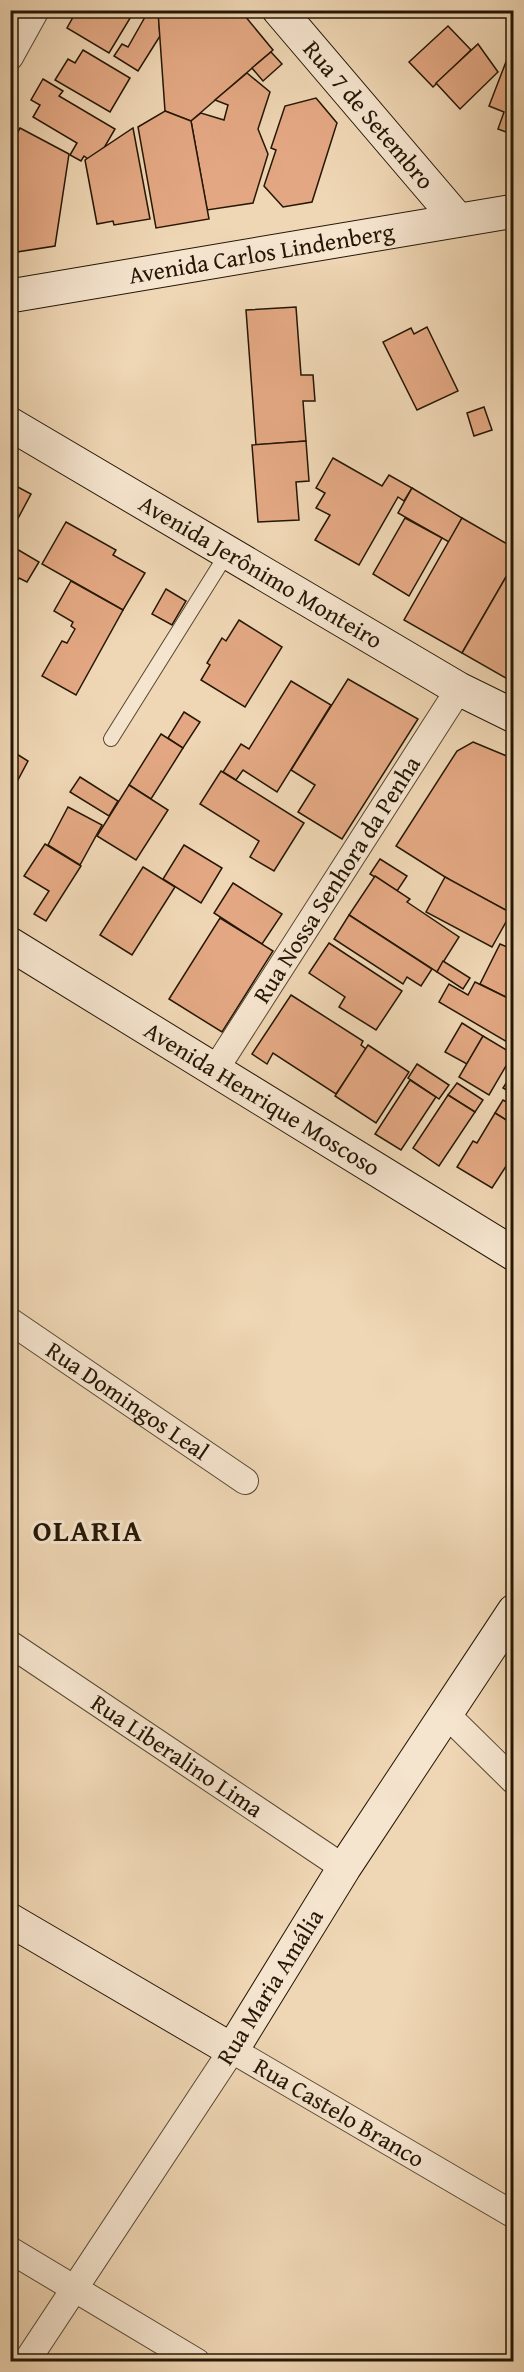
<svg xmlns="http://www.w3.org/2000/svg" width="524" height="2372" font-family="'Gentium Book Plus',serif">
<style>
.building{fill:#e3a883;stroke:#251705;stroke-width:1.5}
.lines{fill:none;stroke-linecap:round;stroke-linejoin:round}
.lane-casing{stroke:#584731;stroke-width:16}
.street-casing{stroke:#584731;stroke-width:28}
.secondary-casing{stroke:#251705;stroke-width:35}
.lane{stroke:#f5e4ce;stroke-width:14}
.street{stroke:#f5e4ce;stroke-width:26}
.secondary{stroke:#f5e4ce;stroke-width:33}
.labels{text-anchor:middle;stroke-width:6;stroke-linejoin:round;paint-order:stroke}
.street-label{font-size:24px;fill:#251705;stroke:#f5e4ce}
.district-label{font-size:30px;font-weight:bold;letter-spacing:1.5px;fill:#251705;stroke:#f5e4ce}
</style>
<rect width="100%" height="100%" fill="#efd6b4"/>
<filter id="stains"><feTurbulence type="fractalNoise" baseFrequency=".00333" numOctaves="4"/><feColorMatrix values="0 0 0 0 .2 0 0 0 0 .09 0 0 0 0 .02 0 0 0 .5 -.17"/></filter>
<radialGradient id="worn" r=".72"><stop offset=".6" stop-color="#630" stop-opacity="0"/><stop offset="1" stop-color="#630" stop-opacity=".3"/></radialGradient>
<g class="building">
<path d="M77 10H135L109 53 67 28Z"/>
<path d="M149 10 158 11 160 36 138 71 114 56 122 44 128 47Z"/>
<path d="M240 10 273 50 191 121 165 111 158 11Z"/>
<path d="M448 26 471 50 433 87 409 62Z"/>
<path d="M478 44 498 72 460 109 436 83Z"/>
<path d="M83 50 130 78 110 112 55 80 68 59 75 63Z"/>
<path d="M271 52 282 64 263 81 252 68Z"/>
<path d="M509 54 514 56V135L498 129 504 112 489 106Z"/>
<path d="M247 73 270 92 258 129 268 154 253 203 207 210 191 121 201 113 224 120 228 105 215 100Z"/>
<path d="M43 79 63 91 59 96 115 129 104 148 88 159 84 156 81 161 70 155 77 143 33 117 40 105 31 100Z"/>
<path d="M316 98 337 123 312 202 283 207 264 186 276 150 271 148 285 106Z"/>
<path d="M165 111 191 121 209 219 156 228 138 127Z"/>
<path d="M20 128 69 154 55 246 10 253V145Z"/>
<path d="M133 128 150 219 114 225 113 221 97 224 85 160Z"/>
<path d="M296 307 301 375H313L315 401H303L306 441 256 445 246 310Z"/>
<path d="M427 327 458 391 417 410 383 342 411 328 414 334Z"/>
<path d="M484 407 492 430 474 436 467 413Z"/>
<path d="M306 441 309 481 296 482 299 520 258 522 252 445Z"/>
<path d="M333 458 382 486 389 475 412 488 404 501 398 497 359 565 315 540 330 515 316 508 325 493 316 488Z"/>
<path d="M14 485 31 494 15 524 10 521V492Z"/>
<path d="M412 488 462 518 449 542 398 513Z"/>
<path d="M405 518 442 538 409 596 373 574Z"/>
<path d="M462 518 514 548V563L462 653 404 620Z"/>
<path d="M66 522 116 550 113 555 145 573 123 610 42 564Z"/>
<path d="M10 545 39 562 27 582 19 578 10 592Z"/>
<path d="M514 563V681L513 682 462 653Z"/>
<path d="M71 581 123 610 76 695 42 676 62 641 67 643 75 629 71 626 73 622 54 611Z"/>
<path d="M166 589 186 601 172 625 152 614Z"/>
<path d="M239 620 282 647 245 707 201 680 210 665 207 663 222 638 226 641Z"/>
<path d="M348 679 418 719 342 839 298 812 315 785 291 770Z"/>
<path d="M291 681 331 705 277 792 243 770 236 780 223 772 241 744 249 749Z"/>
<path d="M184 712 200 722 183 748 168 738Z"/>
<path d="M161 734 183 748 151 799 129 785Z"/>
<path d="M473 742 514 759V909L511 913 453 882 396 846 457 751Z"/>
<path d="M12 751 28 761 10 795V753Z"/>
<path d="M221 771 304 823 274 871 250 857 259 841 200 804Z"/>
<path d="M80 777 118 801 109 816 70 792Z"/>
<path d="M129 785 168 810 136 860 97 836Z"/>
<path d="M68 807 102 825 80 865 48 845Z"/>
<path d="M45 844 81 866 46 921 34 914 49 891 24 876Z"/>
<path d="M184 845 222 868 201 903 163 879Z"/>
<path d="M380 859 407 876 397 891 370 874Z"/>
<path d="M143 867 175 887 132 955 100 935Z"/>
<path d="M375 876 410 899 407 902 459 937 437 972 349 915Z"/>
<path d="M445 877 511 913 492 947 426 912Z"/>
<path d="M233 883 282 914 262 944 214 913Z"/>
<path d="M349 915 432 969 421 986 407 977 403 984 334 939Z"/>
<path d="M220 918 273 951 222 1032 169 999Z"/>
<path d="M329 943 402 991 376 1030 339 1007 345 997 309 973Z"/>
<path d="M500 944 514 950V1001L480 984Z"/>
<path d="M443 961 470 978 463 989 437 972Z"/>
<path d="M475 982 514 1001V1046L439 1002 449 984 468 995Z"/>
<path d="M291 995 363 1041 361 1045 366 1049 336 1094 273 1053 267 1064 252 1054Z"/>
<path d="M462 1023 483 1036 467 1064 445 1052Z"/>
<path d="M483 1036 513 1054 489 1095 459 1077Z"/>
<path d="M368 1045 409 1072 376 1123 335 1096Z"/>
<path d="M417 1064 449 1085 439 1099 408 1078Z"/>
<path d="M514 1071V1094L503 1088Z"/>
<path d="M410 1080 436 1097 401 1150 375 1134Z"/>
<path d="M457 1083 483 1100 475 1112 448 1095Z"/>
<path d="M448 1095 475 1112 439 1166 413 1148Z"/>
<path d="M503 1100 514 1106V1125L495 1113Z"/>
<path d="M495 1113 514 1125V1154L492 1188 457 1167 473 1141 477 1143Z"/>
</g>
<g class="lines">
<defs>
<path id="lane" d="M111 739 228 552"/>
<g id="street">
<path d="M10 57 36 10"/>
<path id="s1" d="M215 1070 459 689"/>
<path id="s2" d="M10 1321 245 1481"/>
<path id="s3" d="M10 1644 344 1868"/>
<path d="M446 1714 514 1781"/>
<path d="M10 2250 197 2362"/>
<path id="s4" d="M26 2362 232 2050 514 2215"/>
</g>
<g id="secondary">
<path id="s5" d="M279 10 458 220"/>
<path id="s6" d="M10 296 514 211"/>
<path id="s7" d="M10 424 459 689 514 716"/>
<path id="s8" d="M10 944 514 1254"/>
<path d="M10 1920 232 2050 344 1868 514 1611"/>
</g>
</defs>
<use href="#lane" class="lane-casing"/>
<use href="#street" class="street-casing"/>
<use href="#secondary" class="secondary-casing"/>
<use href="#lane" class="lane"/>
<use href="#street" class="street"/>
<use href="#secondary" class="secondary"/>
</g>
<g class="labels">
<g class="street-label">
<text dy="8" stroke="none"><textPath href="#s5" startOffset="138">Rua 7 de Setembro</textPath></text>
<text dy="8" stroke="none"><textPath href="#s6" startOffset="255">Avenida Carlos Lindenberg</textPath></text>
<text dy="8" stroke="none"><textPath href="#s7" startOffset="291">Avenida Jerônimo Monteiro</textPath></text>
<text dy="8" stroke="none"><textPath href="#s1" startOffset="226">Rua Nossa Senhora da Penha</textPath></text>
<text dy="8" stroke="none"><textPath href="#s8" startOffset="296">Avenida Henrique Moscoso</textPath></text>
<text dy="8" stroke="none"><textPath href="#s2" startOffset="142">Rua Domingos Leal</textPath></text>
<text dy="8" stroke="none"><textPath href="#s3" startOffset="201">Rua Liberalino Lima</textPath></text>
<text transform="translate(270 1987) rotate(-58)" y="8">Rua Maria Amália</text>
<text dy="8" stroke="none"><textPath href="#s4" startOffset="498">Rua Castelo Branco</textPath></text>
</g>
<g class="district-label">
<text x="88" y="1541">OLARIA</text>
</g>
</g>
<rect width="524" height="2372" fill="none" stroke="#efd6b4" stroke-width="36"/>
<rect x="12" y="12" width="500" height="2348" fill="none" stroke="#251705" stroke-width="3"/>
<rect x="18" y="18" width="488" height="2336" fill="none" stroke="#251705" stroke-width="1.5"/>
<rect width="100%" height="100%" filter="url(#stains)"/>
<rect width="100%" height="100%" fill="url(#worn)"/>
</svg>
